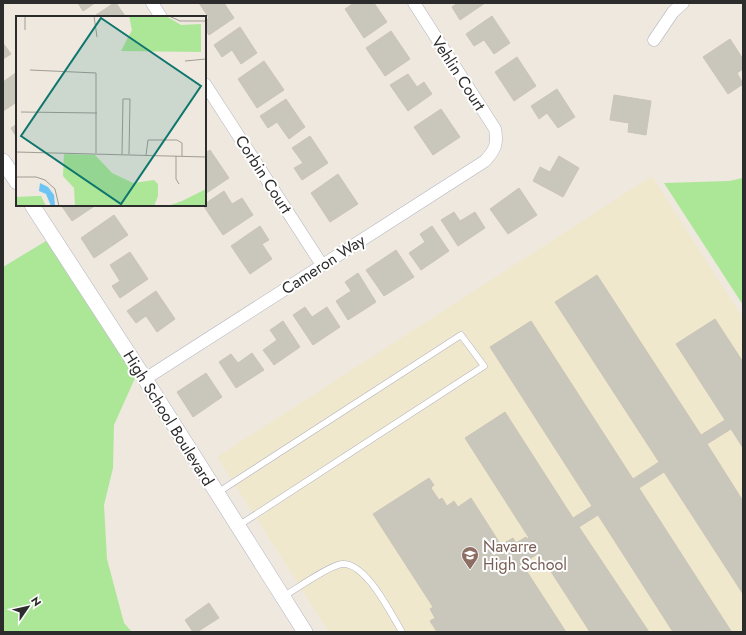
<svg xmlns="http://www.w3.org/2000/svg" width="746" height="635" font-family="Jost,sans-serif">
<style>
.education{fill:#f0e8cd}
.green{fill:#ace798}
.building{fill:#c9c6bc;stroke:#cac5b7}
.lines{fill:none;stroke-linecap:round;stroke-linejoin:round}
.service-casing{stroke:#b2b3c0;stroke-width:7}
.minor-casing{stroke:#b2b3c0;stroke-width:13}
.tertiary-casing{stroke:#b2b3c0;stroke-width:16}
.service{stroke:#fff;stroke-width:6}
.minor{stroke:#fff;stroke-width:12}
.tertiary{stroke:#fff;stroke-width:15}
.labels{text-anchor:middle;stroke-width:4;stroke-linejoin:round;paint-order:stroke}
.street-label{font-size:16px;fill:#2c2c2c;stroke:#fff}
.education-label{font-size:16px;fill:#785e54;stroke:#fff;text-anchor:start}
.inset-road{fill:none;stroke:#a09d97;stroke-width:1}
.view{fill:#0f766e;fill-opacity:0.15;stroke:#0f766e;stroke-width:2}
.inset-edge{fill:none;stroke:#2c2c2c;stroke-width:2}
</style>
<rect width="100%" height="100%" fill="#eee8de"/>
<path class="education" d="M652 176 743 318V632H329L217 457Z"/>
<g class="green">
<path d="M743 178V305L664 183 729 181Z"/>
<path d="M46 241 135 378 114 425 113 468 104 505 107 559 124 623 132 632H3V267Z"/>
</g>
<g class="building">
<path d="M78 3H95L83 11Z"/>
<path d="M114 3H116L125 16 93 17Z"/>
<path d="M199 3H224L234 18 209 35 205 29V21L209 18Z"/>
<path d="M354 3H374L387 22 364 38 345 9Z"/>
<path d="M458 3H485L460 20 452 7Z"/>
<path d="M492 16 510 43 494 54 484 40 474 46 466 34Z"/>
<path d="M240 27 257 53 241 64 232 50 222 57 214 45Z"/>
<path d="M391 31 410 59 385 76 366 48Z"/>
<path d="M730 39 743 59V69L737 73 743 84 728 94 703 57Z"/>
<path d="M3 43 11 54 3 59Z"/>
<path d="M517 57 536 86 514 101 495 72Z"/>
<path d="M264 61 284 90 257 108 238 79Z"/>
<path d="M17 72V102L3 111V82Z"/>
<path d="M408 74 417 87 424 82 432 94 408 111 390 85Z"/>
<path d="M557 89 575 117 558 128 547 113 539 119 531 106Z"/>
<path d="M614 95 651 101 646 135 628 132 629 123 610 120Z"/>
<path d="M286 99 305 127 289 139 277 122 268 128 260 116Z"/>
<path d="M441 109 460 137 433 155 414 127Z"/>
<path d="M17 124V138L11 128Z"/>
<path d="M310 136 328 163 302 180 294 168 303 163 292 148Z"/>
<path d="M210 150 229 178 205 194V153Z"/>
<path d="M559 156 579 168 563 197 533 181 540 167 550 172Z"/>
<path d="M338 174 358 204 330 222 311 193Z"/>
<path d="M519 188 537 215 508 234 490 209Z"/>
<path d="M224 191 232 204 242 198 253 215 223 235 203 205Z"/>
<path d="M61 205H96L72 221Z"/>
<path d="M454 212 460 221 475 212 485 228 458 246 441 220Z"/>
<path d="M114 215 128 235 94 258 81 238Z"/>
<path d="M260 226 269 240 262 244 272 259 250 274 231 246Z"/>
<path d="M432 226 449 251 421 270 409 253 425 242 420 234Z"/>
<path d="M396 250 414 277 384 296 366 270Z"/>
<path d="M130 252 148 279 120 298 112 286 120 281 110 265Z"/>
<path d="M358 273 376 302 348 320 336 301 351 291 345 282Z"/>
<path d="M597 275 701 435 725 420 676 344 715 319 743 362V448L731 429 707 444 743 501V594L664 472 639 488 731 631 673 632 598 515 579 527 649 632H590L539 553 522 564 566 632H437L430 621 435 618 430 609 433 607 373 514 429 478 434 485 431 488 439 500 442 498 447 506 454 501 458 507 471 498 501 545 513 538 516 543 526 537 527 539 529 538 465 438 505 412 573 518 592 506 490 347 531 321 633 479 659 462 555 302Z"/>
<path d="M156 291 175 319 157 332 146 316 136 323 127 311Z"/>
<path d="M305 307 312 317 327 307 340 327 313 345 293 315Z"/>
<path d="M283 321 300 347 274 365 263 350 277 340 270 330Z"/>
<path d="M252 353 264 370 236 388 219 362 231 354 238 363Z"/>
<path d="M206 373 222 397 193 417 177 392Z"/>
<path d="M209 603 219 618 197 632H193L185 620Z"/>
</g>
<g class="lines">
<defs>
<g id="service">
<path d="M217 493 461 335 484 366 238 526"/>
<path d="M283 597C296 589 328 566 342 564 366 562 391 614 402 632"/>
</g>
<g id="minor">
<path d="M152 3 161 17"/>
<path d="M654 40 673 12 683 3"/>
<path d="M205 84 322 265"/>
<path d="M145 379 485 161C495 150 498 144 495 129L414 3"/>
</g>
<g id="tertiary">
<path d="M3 161 17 182"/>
<path d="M32 205 145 379 305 632"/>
</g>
</defs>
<use href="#service" class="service-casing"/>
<use href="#minor" class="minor-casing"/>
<use href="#tertiary" class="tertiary-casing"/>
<use href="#service" class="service"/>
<use href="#minor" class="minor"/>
<use href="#tertiary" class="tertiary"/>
</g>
<defs>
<symbol id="school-pin" viewBox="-11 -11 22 30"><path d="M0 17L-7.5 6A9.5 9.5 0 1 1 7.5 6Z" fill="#8d6e63" stroke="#fff"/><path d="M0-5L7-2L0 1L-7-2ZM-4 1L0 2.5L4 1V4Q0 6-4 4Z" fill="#fff"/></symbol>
</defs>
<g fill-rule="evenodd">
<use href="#school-pin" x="460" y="545" width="20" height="27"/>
</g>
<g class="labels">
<g class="street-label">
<text transform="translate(459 73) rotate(57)" y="6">Vehlin Court</text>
<text transform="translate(264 174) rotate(57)" y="6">Corbin Court</text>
<text transform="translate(323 264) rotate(-33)" y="6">Cameron Way</text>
<text transform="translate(169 418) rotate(58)" y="6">High School Boulevard</text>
</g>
<g class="education-label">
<text x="483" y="552">Navarre<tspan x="483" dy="18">High School</tspan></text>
</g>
</g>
<g transform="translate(16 16)">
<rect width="190" height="190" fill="#eee8de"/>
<path d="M113 0H150L165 9 185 8V36L105 35 116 14ZM48 138 79 139 96 157 117 167 138 164 142 168V180L138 190H59L58 172 47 160ZM190 173V190H152L166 185ZM20 180H25L30 190H0V181Z" fill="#ace798"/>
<path d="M24 167 32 171 38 179 39 190H35L30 178 23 175Z" fill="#6cc4f4"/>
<path class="inset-road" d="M9 0V14M78 0 81 21M153 0 164 5H190M169 45 190 43M14 54 80 57V137M5 96 81 97M0 136 190 141M106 138 107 83H114L113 138M130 139 132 124H161L166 127V140M160 140V163L163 168M0 161H20L29 164 39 173 43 190"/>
<path class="view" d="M85 2 185 70 105 188 5 120Z"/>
<rect width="190" height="190" class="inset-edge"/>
</g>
<rect width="746" height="635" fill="none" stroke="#2c2c2c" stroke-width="8"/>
<g transform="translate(28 607) rotate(56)" stroke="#ffffff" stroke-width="3" paint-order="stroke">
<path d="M0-3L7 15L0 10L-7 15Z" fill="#2c2c2c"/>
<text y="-6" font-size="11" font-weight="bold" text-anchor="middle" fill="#2c2c2c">N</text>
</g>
</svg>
